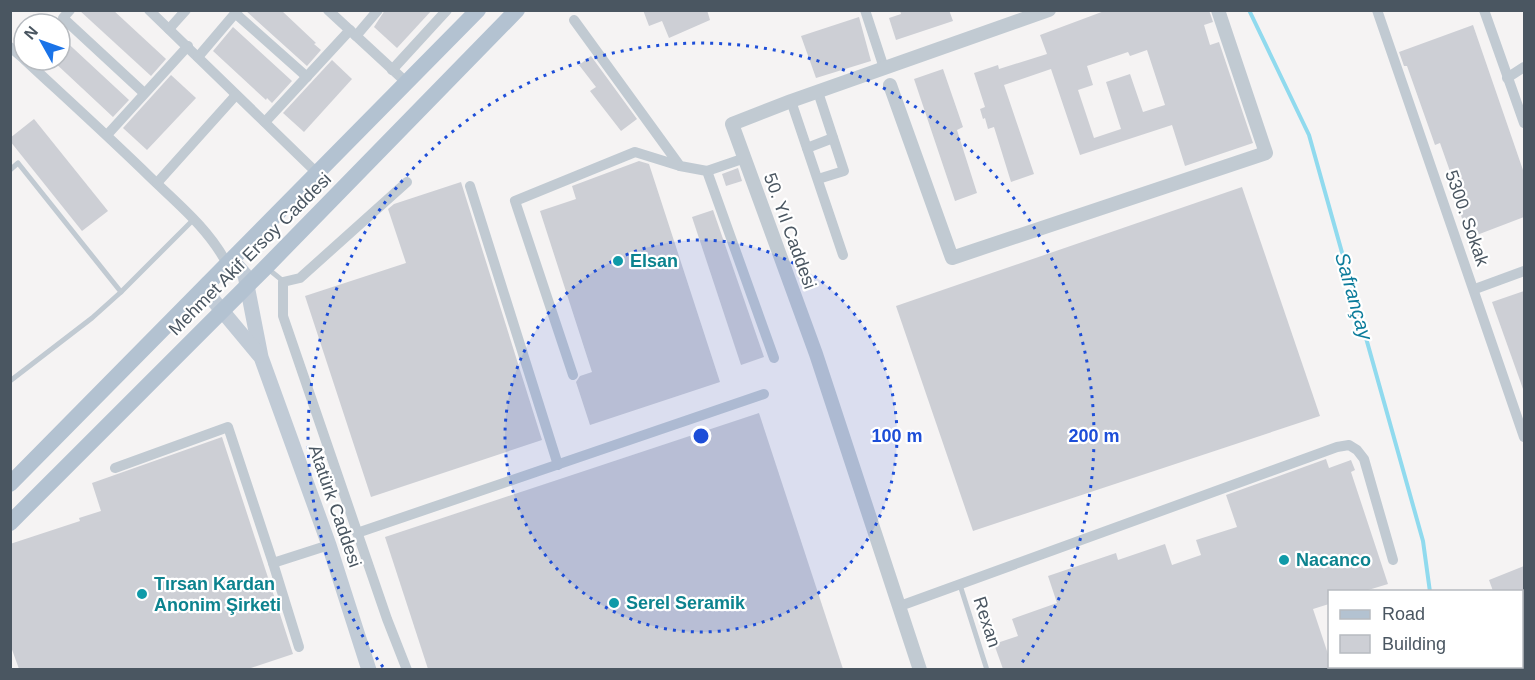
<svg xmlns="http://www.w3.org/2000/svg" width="1535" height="680" font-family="Helvetica,sans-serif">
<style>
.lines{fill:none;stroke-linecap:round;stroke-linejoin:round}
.stream{stroke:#90daee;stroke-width:4}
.building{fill:#cdcfd5;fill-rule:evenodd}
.service{stroke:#c1cad2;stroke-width:5}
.minor{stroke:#c1cad2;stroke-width:10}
.tertiary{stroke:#c1cad2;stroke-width:14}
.secondary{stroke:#c1cbd6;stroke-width:15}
.primary{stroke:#b3c2d1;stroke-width:16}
.ring{fill:none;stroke:#1d4ed8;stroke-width:3;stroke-dasharray:3 6}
.culture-dot{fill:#0f9aa8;stroke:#fff;stroke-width:2}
.labels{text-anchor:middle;stroke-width:4.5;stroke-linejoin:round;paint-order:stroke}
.street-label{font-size:18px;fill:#4a5661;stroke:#fff}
.culture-label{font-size:18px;font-weight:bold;fill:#0d838f;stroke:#fff;text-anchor:start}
.water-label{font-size:20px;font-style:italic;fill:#0c7c9b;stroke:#fff}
.centre{fill:#1d4ed8;stroke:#fff;stroke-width:3}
.ring-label{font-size:18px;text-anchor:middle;font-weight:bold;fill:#1d4ed8;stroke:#fff;stroke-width:4.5;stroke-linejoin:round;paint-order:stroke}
</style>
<rect width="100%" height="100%" fill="#f5f3f3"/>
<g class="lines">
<g class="stream">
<path d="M1249 10 1309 135 1423 541 1430 592"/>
<path d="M1440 666 1441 670"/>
</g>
</g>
<g class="building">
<path d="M79 10H113L166 59 151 76Z"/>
<path d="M245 10H281L316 43 314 44 321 50 307 66Z"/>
<path d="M385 10H432L397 48 374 27Z"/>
<path d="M643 10H707L710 20 669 38 662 21 649 26Z"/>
<path d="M900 10H949L953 21 896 40 889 18 901 14Z"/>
<path d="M1107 10H1209L1213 22 1204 25 1210 45 1219 42 1253 143 1185 166 1172 125 1080 155 1051 69 1004 85 1034 174 1011 182 994 127 988 129 985 118 983 119 980 109 985 107 974 73 998 65 999 69 1047 54 1040 35ZM1147 50 1165 105 1143 112 1130 74 1106 82 1121 129 1094 138 1078 90 1093 85 1087 66 1128 52 1130 56Z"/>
<path d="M859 17 871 61 816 78 801 36Z"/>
<path d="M1473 25 1524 173V217L1469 238 1454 196 1458 194 1440 143 1435 145 1407 66H1404L1399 52Z"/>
<path d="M233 27 292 81 272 103 267 98 266 100 213 51Z"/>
<path d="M60 36 129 100 113 117 52 60H60Z"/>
<path d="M591 56 637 119 621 131 590 91 596 87 579 65Z"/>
<path d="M332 60 352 79 304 132 283 113Z"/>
<path d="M943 69 963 127 957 130 977 193 955 201 914 79Z"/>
<path d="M171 75 196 98 147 150 123 128Z"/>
<path d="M34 119 108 211 82 231 10 141V138Z"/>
<path d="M639 161 649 164 720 382 590 425 576 382 580 376 592 372 540 211 576 199 572 186Z"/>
<path d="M738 168 742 181 726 186 722 174Z"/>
<path d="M461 182 542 440 371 497 305 296 406 263 388 209 394 204Z"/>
<path d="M1242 187 1320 416 973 531 896 306Z"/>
<path d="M713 210 764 357 741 365 692 217Z"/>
<path d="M1524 291V389H1523L1492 302Z"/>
<path d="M759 413 843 669H428L385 537Z"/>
<path d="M222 437 293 654 248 669H19L10 644V544L80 521 79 518 101 511 92 483Z"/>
<path d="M1326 459 1329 468 1351 460 1355 470 1351 472 1388 584 1365 591H1329V604L1313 609 1329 657V669H1003L994 644 1018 636 1012 619 1057 603 1048 576 1116 553 1118 560 1165 544 1172 565 1201 555 1196 540 1237 527 1226 495Z"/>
<path d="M1524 566V591H1493L1489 580Z"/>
</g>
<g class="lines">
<g class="service">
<path d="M10 170 18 163 121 292"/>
<path d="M267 268 283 281"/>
<path d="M10 381 92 318 121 292 194 219"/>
<path d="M960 585 987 670"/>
</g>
<g class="minor">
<path d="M70 10 63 18 144 93"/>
<path d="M149 10 317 173"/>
<path d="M328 10 406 82"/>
<path d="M865 10 884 68"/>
<path d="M1377 10 1524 437"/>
<path d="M1484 10 1524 123"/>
<path d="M235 13 307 77"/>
<path d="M574 20 680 166 707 171 774 358"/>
<path d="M169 29 186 10"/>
<path d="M356 36 378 10"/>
<path d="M10 47 24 59"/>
<path d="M198 57 238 10"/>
<path d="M25 60C67 99 109 137 150 177 178 204 209 229 227 264"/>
<path d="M392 70 447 10"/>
<path d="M1507 78 1524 67"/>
<path d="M791 101 843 255"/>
<path d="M265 122 350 30"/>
<path d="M107 135 188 46"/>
<path d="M807 148 833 138"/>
<path d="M707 171 745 158"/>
<path d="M818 179 844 171 818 92"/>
<path d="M157 183 236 95"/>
<path d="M470 186 558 465"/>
<path d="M1475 289 1524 271"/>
<path d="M573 375 515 201 635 152 680 166"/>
<path d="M115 468 228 427 273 563"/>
<path d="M357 533 764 394"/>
<path d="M900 606 1337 447 1349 445 1357 450 1364 459 1393 560"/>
<path d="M299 647 273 563 329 545"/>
<path d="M407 670 387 619 283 316V282L300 278 407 182"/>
</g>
<g class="tertiary">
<path d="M890 85 952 258 1266 153 1218 10"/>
<path d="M920 670 816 354 732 124 791 101 1049 10"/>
</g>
<g class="secondary">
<path d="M227 264 238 267 245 275 261 357 329 545 369 670"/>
<path d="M207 284 209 295 259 355"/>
</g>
<g class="primary">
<path d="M10 484 478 10"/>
<path d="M10 523 266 267 517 10"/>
</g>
</g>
<circle cx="701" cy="436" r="196" fill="#1d4ed8" fill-opacity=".12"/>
<g class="ring">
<circle cx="701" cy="436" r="196"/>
<path d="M383 667A393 393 0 1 1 1019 667"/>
</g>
<g class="culture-dot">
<circle cx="618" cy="261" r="6"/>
<circle cx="1284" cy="560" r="6"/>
<circle cx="142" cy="594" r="6"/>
<circle cx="614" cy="603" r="6"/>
</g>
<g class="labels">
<g class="street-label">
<text transform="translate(1467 218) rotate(71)" y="6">5300. Sokak</text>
<text transform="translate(790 231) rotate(70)" y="6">50. Yıl Caddesi</text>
<text transform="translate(250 254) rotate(-45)" y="6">Mehmet Akif Ersoy Caddesi</text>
<text transform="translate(335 506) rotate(71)" y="6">Atatürk Caddesi</text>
<text transform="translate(987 622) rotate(72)" y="6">Rexan</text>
</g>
<g class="culture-label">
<text x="630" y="267">Elsan</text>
<text x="1296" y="566">Nacanco</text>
<text x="154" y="590">Tırsan Kardan<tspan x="154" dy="21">Anonim Şirketi</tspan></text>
<text x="626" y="609">Serel Seramik</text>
</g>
<g class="water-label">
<text transform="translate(1354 296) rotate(74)" y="7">Safrançay</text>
</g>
</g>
<circle cx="701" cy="436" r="9" class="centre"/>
<g class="ring-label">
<text x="897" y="442">100 m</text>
<text x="1094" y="442">200 m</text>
</g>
<rect width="1535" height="680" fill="none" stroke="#4a5661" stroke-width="24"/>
<rect x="1328" y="590" width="195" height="78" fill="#ffffff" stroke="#b7bbc0" stroke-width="1.5"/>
<rect x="1340" y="610" width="30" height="9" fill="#b3c2d1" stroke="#b7bbc0" stroke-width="1.5"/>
<text x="1382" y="620" font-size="18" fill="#4a5661">Road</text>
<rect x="1340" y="635" width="30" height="18" fill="#cdcfd5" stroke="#b7bbc0" stroke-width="1.5"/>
<text x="1382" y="650" font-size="18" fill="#4a5661">Building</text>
<g transform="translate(42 42) rotate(310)"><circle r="28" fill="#ffffff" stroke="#b7bbc0" stroke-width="1.5"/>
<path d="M0-4.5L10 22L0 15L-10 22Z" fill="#1a73e8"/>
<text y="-9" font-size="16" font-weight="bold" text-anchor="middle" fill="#4a5661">N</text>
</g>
</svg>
